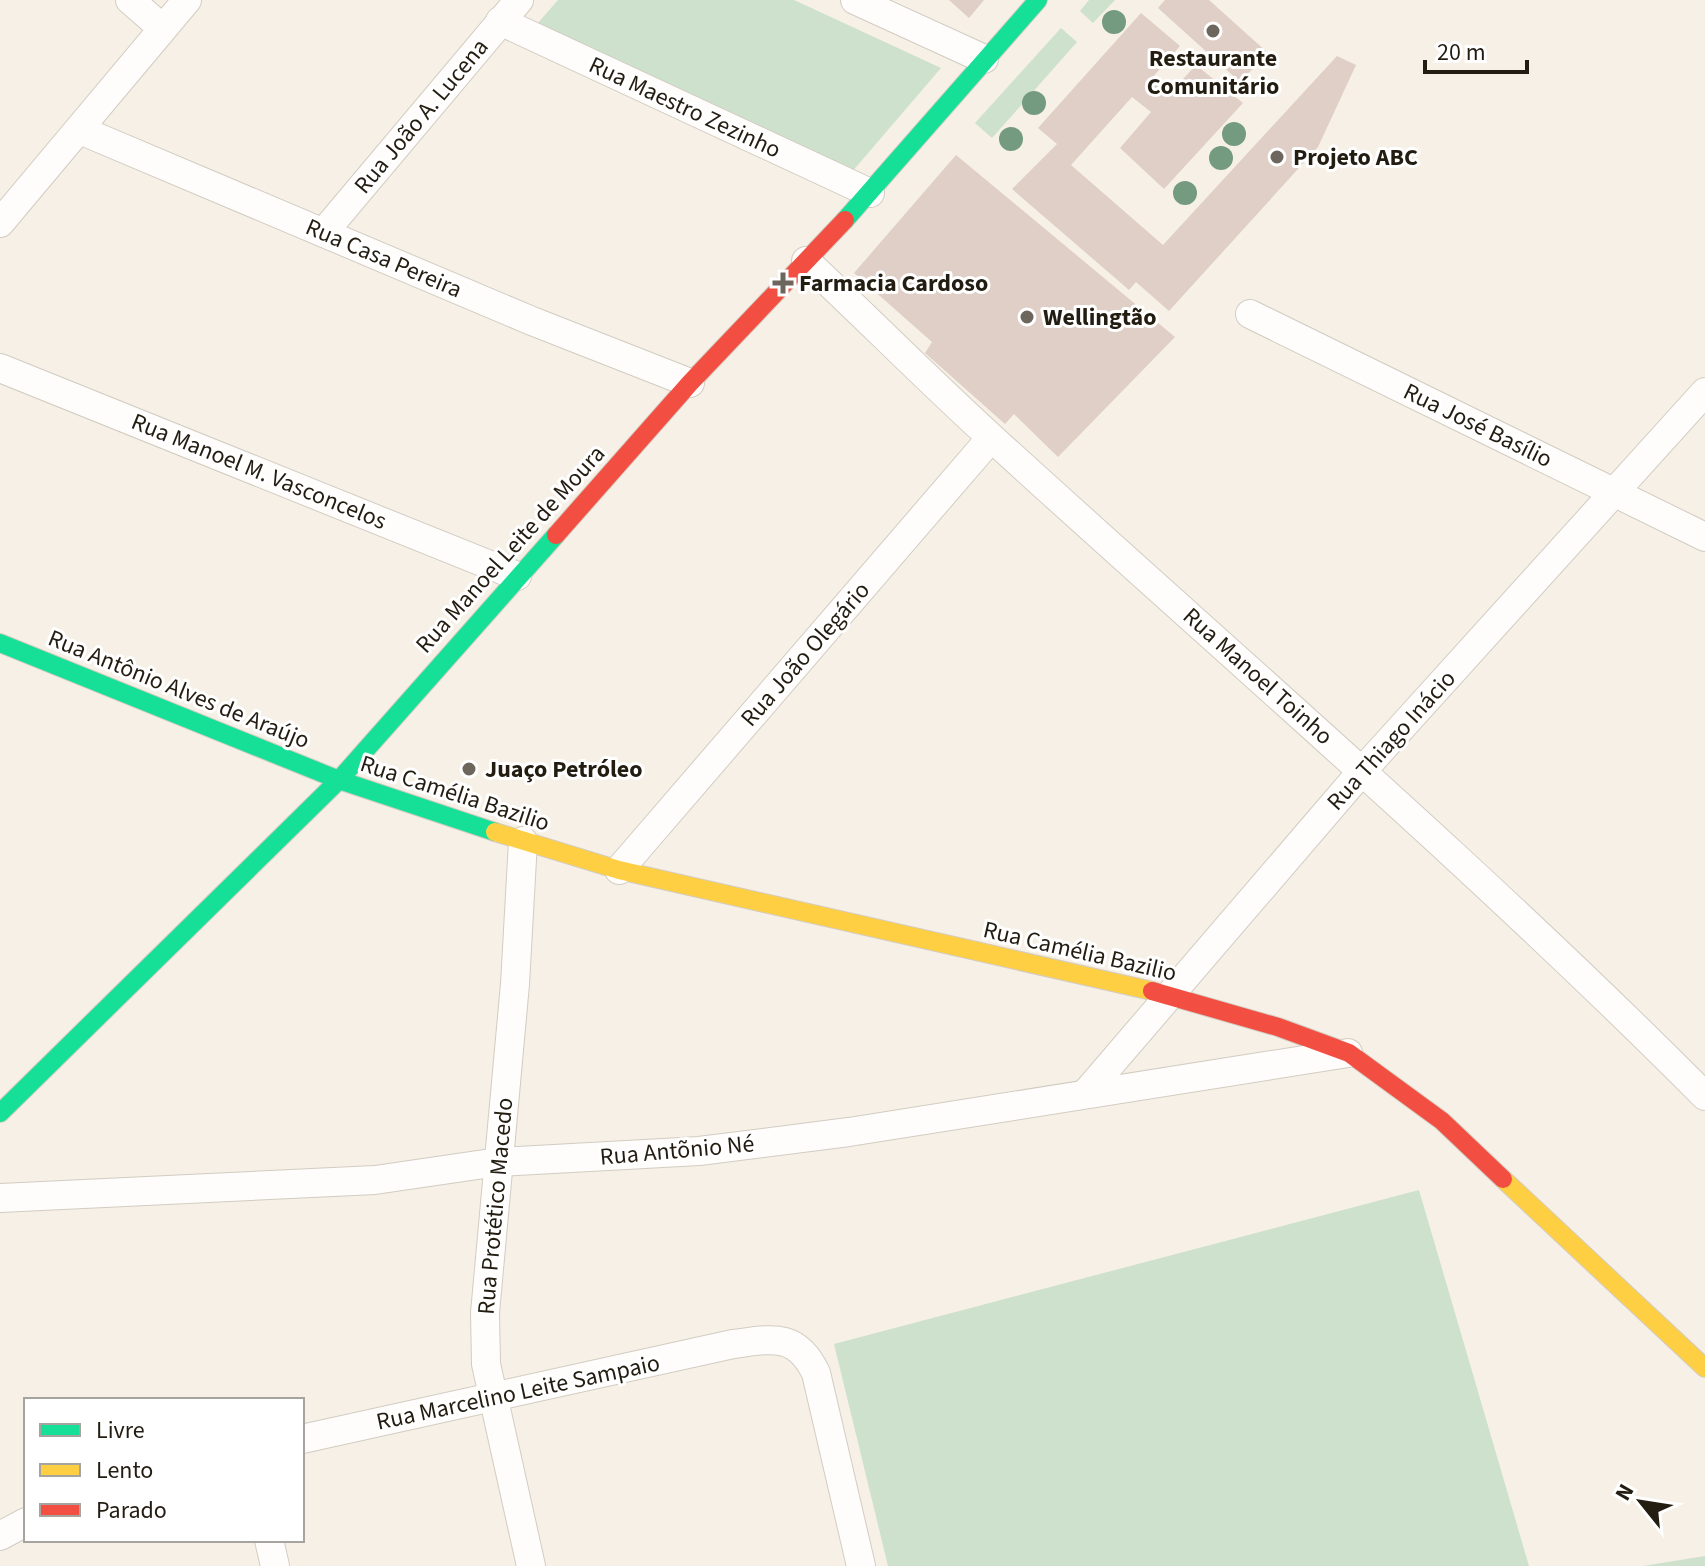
<svg xmlns="http://www.w3.org/2000/svg" width="1705" height="1566" font-family="'Source Sans 3',sans-serif">
<style>
.green{fill:#cde1cc}
.building{fill:#dfcfc6}
.lines{fill:none;stroke-linecap:round;stroke-linejoin:round}
.street-casing{stroke:#d2ccc2;stroke-width:30}
.fast-casing{stroke:#d2ccc2;stroke-width:20}
.slow-casing{stroke:#d2ccc2;stroke-width:20}
.jam-casing{stroke:#d2ccc2;stroke-width:20}
.street{stroke:#fefdfb;stroke-width:28}
.fast{stroke:#16e098;stroke-width:18}
.slow{stroke:#ffcf43;stroke-width:18}
.jam{stroke:#f24e42;stroke-width:18}
.tree{fill:#749a80}
.poi-dot{fill:#6d665c;stroke:#fff;stroke-width:3}
.labels{text-anchor:middle;stroke-width:6;stroke-linejoin:round;paint-order:stroke}
.poi-label{font-size:24px;font-weight:bold;fill:#231c11;stroke:#fff;text-anchor:start}
.street-label{font-size:24px;fill:#231c11;stroke:#fff}
</style>
<rect width="100%" height="100%" fill="#f6f0e6"/>
<g class="green">
<path d="M558 0H794L941 68 851 173 538 23Z"/>
<path d="M1089 0H1115L1093 23 1080 11Z"/>
<path d="M1061 28 1077 42 992 138 975 123Z"/>
<path d="M1419 1190 1529 1566H888L834 1344Z"/>
<path d="M1705 1556V1566H1643Z"/>
</g>
<g class="building">
<path d="M949 0H984L969 18Z"/>
<path d="M1165 0H1209L1268 53 1240 82 1158 8Z"/>
<path d="M1141 13 1180 46 1152 78 1170 93 1196 65 1243 103 1164 189 1120 148 1151 112 1132 97 1071 165 1163 245 1337 56 1356 65 1318 147 1169 311 1136 282 1129 290 1012 189 1057 144 1038 128Z"/>
<path d="M956 155 1175 337 1058 457 1014 414 1005 424 925 353 932 342 854 273Z"/>
</g>
<g class="lines">
<defs>
<g id="street">
<path d="M130 0 162 28"/>
<path d="M855 0 984 59"/>
<path d="M500 21 870 193"/>
<path d="M80 130 532 321 690 383"/>
<path d="M0 223 187 0"/>
<path d="M324 232 519 0"/>
<path d="M806 261C869 320 930 382 994 440 1232 657 1477 867 1705 1096"/>
<path d="M1250 314 1705 537"/>
<path d="M0 368 517 576"/>
<path d="M523 841 515 984 485 1313 486 1364 531 1566"/>
<path d="M619 870 991 438"/>
<path d="M1085 1094 1363 770 1705 392"/>
<path d="M0 1198 375 1180 498 1162 699 1151 849 1132 1348 1053"/>
<path d="M302 1439 733 1344C772 1339 796 1332 816 1373L861 1566"/>
<path d="M0 1536 26 1522"/>
<path d="M269 1540 275 1566"/>
</g>
<g id="fast">
<path d="M845 220 1038 0"/>
<path d="M0 643 339 780 495 832"/>
<path d="M0 1113 339 780 556 535"/>
</g>
<g id="slow">
<path d="M495 832 619 870 1152 991"/>
<path d="M1503 1179 1705 1368"/>
</g>
<g id="jam">
<path d="M556 535 690 383 845 220"/>
<path d="M1152 991 1278 1027 1349 1053 1442 1121 1503 1179"/>
</g>
</defs>
<use href="#street" class="street-casing"/>
<use href="#fast" class="fast-casing"/>
<use href="#slow" class="slow-casing"/>
<use href="#jam" class="jam-casing"/>
<use href="#street" class="street"/>
<use href="#fast" class="fast"/>
<use href="#slow" class="slow"/>
<use href="#jam" class="jam"/>
</g>
<g class="tree">
<circle cx="1114" cy="22" r="12"/>
<circle cx="1034" cy="103" r="12"/>
<circle cx="1234" cy="134" r="12"/>
<circle cx="1011" cy="139" r="12"/>
<circle cx="1221" cy="158" r="12"/>
<circle cx="1185" cy="193" r="12"/>
</g>
<g class="poi-dot">
<circle cx="1213" cy="31" r="8"/>
<circle cx="1277" cy="157" r="8"/>
<path d="M779 271h8v8h8v8h-8v8h-8v-8h-8v-8h8z"/>
<circle cx="1027" cy="317" r="8"/>
<circle cx="469" cy="769" r="8"/>
</g>
<g class="labels">
<g class="poi-label">
<text x="1213" y="66" text-anchor="middle">Restaurante<tspan x="1213" dy="28">Comunitário</tspan></text>
<text x="1293" y="165">Projeto ABC</text>
<text x="799" y="291">Farmacia Cardoso</text>
<text x="1043" y="325">Wellingtão</text>
<text x="485" y="777">Juaço Petróleo</text>
</g>
<g class="street-label">
<text transform="translate(685 107) rotate(25)" y="8">Rua Maestro Zezinho</text>
<text transform="translate(421 116) rotate(-50)" y="8">Rua João A. Lucena</text>
<text transform="translate(384 258) rotate(23)" y="8">Rua Casa Pereira</text>
<text transform="translate(1478 425) rotate(26)" y="8">Rua José Basílio</text>
<text transform="translate(259 471) rotate(22)" y="8">Rua Manoel M. Vasconcelos</text>
<text transform="translate(510 549) rotate(-48)" y="8">Rua Manoel Leite de Moura</text>
<text transform="translate(805 654) rotate(-49)" y="8">Rua João Olegário</text>
<text transform="translate(1258 676) rotate(42)" y="8">Rua Manoel Toinho</text>
<text transform="translate(179 689) rotate(22)" y="8">Rua Antônio Alves de Araújo</text>
<text transform="translate(1391 740) rotate(-48)" y="8">Rua Thiago Inácio</text>
<text transform="translate(455 793) rotate(18)" y="8">Rua Camélia Bazilio</text>
<text transform="translate(1080 951) rotate(13)" y="8">Rua Camélia Bazilio</text>
<text transform="translate(677 1150) rotate(-5)" y="8">Rua Antõnio Né</text>
<text transform="translate(495 1206) rotate(-85)" y="8">Rua Protético Macedo</text>
<text transform="translate(518 1392) rotate(-12)" y="8">Rua Marcelino Leite Sampaio</text>
</g>
</g>
<rect x="24" y="1398" width="280" height="144" fill="#ffffff" stroke="#a7a4a0" stroke-width="2"/>
<rect x="40" y="1424" width="40" height="12" fill="#16e098" stroke="#a7a4a0" stroke-width="2"/>
<text x="96" y="1438" font-size="24" fill="#231c11">Livre</text>
<rect x="40" y="1464" width="40" height="12" fill="#ffcf43" stroke="#a7a4a0" stroke-width="2"/>
<text x="96" y="1478" font-size="24" fill="#231c11">Lento</text>
<rect x="40" y="1504" width="40" height="12" fill="#f24e42" stroke="#a7a4a0" stroke-width="2"/>
<text x="96" y="1518" font-size="24" fill="#231c11">Parado</text>
<g transform="translate(1641 1502) rotate(300)" stroke="#ffffff" stroke-width="6" paint-order="stroke">
<path d="M0-6L14 30L0 20L-14 30Z" fill="#231c11"/>
<text y="-12" font-size="22" font-weight="bold" text-anchor="middle" fill="#231c11">N</text>
</g>
<path d="M1425 60v12h102v-12" fill="none" stroke="#231c11" stroke-width="4"/>
<text x="1437" y="60" font-size="24" fill="#231c11" stroke="#ffffff" stroke-width="6" paint-order="stroke">20 m</text>
</svg>
